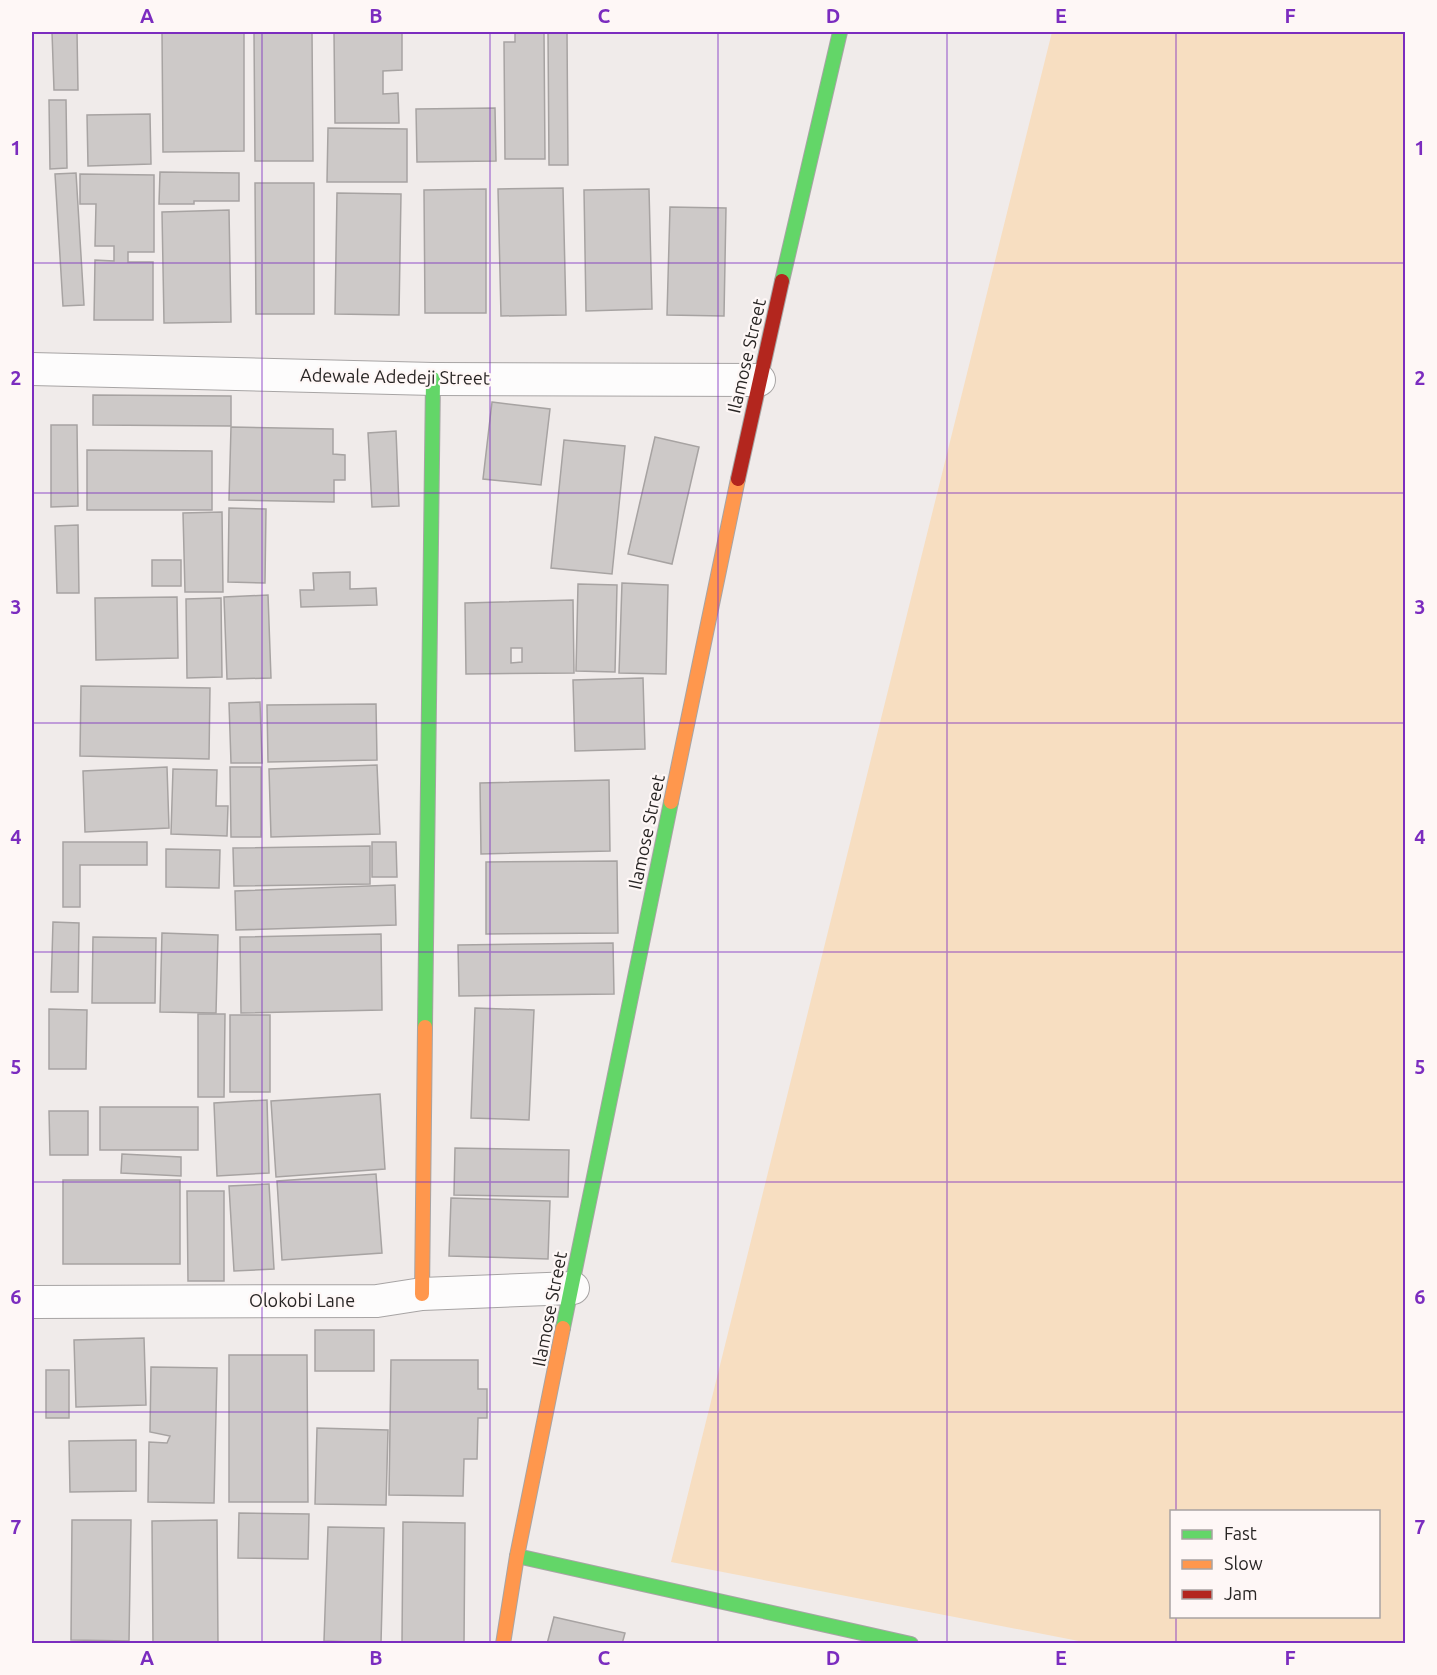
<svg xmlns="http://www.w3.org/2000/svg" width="1437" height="1675" font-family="Ubuntu,sans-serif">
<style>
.green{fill:#f7dec1;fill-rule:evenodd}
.building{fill:#cdc9c8;stroke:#a7a3a2;stroke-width:1.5;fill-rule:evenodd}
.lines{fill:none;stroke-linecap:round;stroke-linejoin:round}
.street-casing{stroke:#a7a4a4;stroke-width:34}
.fast-casing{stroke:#a7a4a4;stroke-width:16}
.slow-casing{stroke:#a7a4a4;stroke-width:16}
.jam-casing{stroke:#a7a4a4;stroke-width:16}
.street{stroke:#fdfcfc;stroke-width:32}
.fast{stroke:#63d668;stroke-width:14}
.slow{stroke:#ff974d;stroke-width:14}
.jam{stroke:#b3261e;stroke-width:14}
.grid{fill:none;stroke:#7b2cbf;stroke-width:1.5;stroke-opacity:0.55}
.labels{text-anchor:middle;stroke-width:4.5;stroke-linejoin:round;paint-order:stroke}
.street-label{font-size:18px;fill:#282524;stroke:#fef7f6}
.neatline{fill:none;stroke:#7b2cbf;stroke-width:2}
.grid-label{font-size:20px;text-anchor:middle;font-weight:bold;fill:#7b2cbf}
</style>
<rect width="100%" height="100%" fill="#f0ebea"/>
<path class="green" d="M1052 32H1405V1643H1089L671 1562ZM1172 1512H1378V1616H1172Z"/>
<g class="building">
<path d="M52 32H77L78 90H54Z"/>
<path d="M162 32H244V151L163 152Z"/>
<path d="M254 32H312L313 161H255Z"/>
<path d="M334 32H402V70L383 71V94L398 93 399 123H335Z"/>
<path d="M515 32H544L545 159H505L504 42H515Z"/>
<path d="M548 32H567L568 165H549Z"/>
<path d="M49 100H66L67 168 50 169Z"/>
<path d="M495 108 496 161 417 162 416 109Z"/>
<path d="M150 114 151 164 88 166 87 115Z"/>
<path d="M328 128 407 129V182H327Z"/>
<path d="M160 172 239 173V201H194V204H159Z"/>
<path d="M76 173 84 305 63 306 55 174Z"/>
<path d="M80 174 154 175V252H128V262H153V320H94L95 260 114 261V246H95L96 204H80Z"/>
<path d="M255 183H314V314H256Z"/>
<path d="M563 188 566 315 501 316 498 189Z"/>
<path d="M486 189V313H425L424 190Z"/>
<path d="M649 189 652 309 586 311 584 190Z"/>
<path d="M337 193 401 194 399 315 335 314Z"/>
<path d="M670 207 726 208 724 316 667 315Z"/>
<path d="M229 210 231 322 164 323 162 212Z"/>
<path d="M93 395 231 396V426L93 425Z"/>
<path d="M492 402 550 409 541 485 483 479Z"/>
<path d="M51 425H77L78 506 51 507Z"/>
<path d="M231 427 333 429V454L345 455V480H334V502L229 500Z"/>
<path d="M396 431 399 506 372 507 368 433Z"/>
<path d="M655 437 699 447 672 564 628 554Z"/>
<path d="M564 440 625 446 612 574 551 568Z"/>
<path d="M87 450 212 451V510H87Z"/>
<path d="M229 508 266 509 265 583 228 582Z"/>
<path d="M222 512 223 592H185L183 513Z"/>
<path d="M78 525 79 593H57L55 526Z"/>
<rect x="152" y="560" width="29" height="26"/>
<path d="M350 572V589L376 588 377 605 301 607 300 590H314L313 573Z"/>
<path d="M622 583 668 585 666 674 619 673Z"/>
<path d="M578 584 617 585 615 672 576 671Z"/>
<path d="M268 595 271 678 227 679 224 597Z"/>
<path d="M177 597 178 658 96 660 95 598Z"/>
<path d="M221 598 222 677 187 678 186 599Z"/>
<path d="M573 600 574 673 466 674 465 603ZM511 648H522V662L511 663Z"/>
<path d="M643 678 645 749 575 751 573 680Z"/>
<path d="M81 686 210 688 209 759 80 756Z"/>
<path d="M260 702 262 763H231L229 703Z"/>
<path d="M376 704 377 760 268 762 267 705Z"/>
<path d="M377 765 380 834 271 837 269 769Z"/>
<path d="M167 767 169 828 85 832 83 771Z"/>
<path d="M230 767H261V837H231Z"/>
<path d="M173 769 217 770 216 806H228L227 836 171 834Z"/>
<path d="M609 780 610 851 481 854 480 783Z"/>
<path d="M63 842H147V865H80V907H63Z"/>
<path d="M372 842H396L397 877H372Z"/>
<path d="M370 846V884L234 886 233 848Z"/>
<path d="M166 849 220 850 219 888 166 887Z"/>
<path d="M617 861 618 933 486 934V862Z"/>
<path d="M395 885 396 925 236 930 235 891Z"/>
<path d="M53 922 79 923 78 992H51Z"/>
<path d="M162 933 218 935 216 1013 160 1012Z"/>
<path d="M381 934 382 1010 241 1013 240 937Z"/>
<path d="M93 937 156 938 155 1003H92Z"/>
<path d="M613 943 614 994 459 996 458 945Z"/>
<path d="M475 1008 534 1010 529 1120 471 1118Z"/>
<path d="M49 1009 87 1010 86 1069H49Z"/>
<path d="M198 1014H225L224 1097H198Z"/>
<rect x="230" y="1015" width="40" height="77"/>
<path d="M380 1094 385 1169 276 1177 271 1101Z"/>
<path d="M267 1100 269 1173 217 1176 214 1103Z"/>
<rect x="100" y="1107" width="98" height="43"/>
<path d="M49 1111H88V1155H50Z"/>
<path d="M455 1148 569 1150 568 1197 454 1195Z"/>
<path d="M122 1154 181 1157V1176L121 1173Z"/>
<path d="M376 1174 382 1253 282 1260 277 1181Z"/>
<rect x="63" y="1180" width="117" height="84"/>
<path d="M269 1184 274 1269 234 1271 229 1186Z"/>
<path d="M187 1191H224V1281H188Z"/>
<path d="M451 1198 550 1201 548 1259 449 1256Z"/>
<rect x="315" y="1330" width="59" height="41"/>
<path d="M144 1338 146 1405 76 1407 74 1340Z"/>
<path d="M229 1355H307L308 1502H229Z"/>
<path d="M391 1360H478V1389H487V1418H478L477 1459H464L463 1496 389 1495Z"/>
<path d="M151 1367 217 1368 214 1503 148 1502 149 1442 167 1443 170 1436 150 1432Z"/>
<rect x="46" y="1370" width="23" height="48"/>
<path d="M317 1428 388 1430 386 1505 315 1504Z"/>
<path d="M136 1440V1491L70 1492 69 1441Z"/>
<path d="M239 1513 309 1514 308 1559 238 1558Z"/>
<path d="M72 1520H131L129 1641 71 1640Z"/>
<path d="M217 1520 218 1644H153L152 1521Z"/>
<path d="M403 1522 465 1523 464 1644H402Z"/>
<path d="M328 1527 384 1528 381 1643 324 1641Z"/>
<path d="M554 1617 625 1633 622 1644H547Z"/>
</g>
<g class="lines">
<defs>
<g id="street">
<path d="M32 369 433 379 759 380"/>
<path d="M32 1302 377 1301 422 1294 573 1288"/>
</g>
<g id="fast">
<path d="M782 281 840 32"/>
<path d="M425 1027 433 379"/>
<path d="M563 1328 671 802"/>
<path d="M517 1556 911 1644"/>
</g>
<g id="slow">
<path d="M671 802 738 479"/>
<path d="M422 1294 425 1027"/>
<path d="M503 1644 517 1556 563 1328"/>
</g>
<path id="jam" d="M738 479 782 281"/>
</defs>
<use href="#street" class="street-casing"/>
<use href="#fast" class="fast-casing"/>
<use href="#slow" class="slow-casing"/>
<use href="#jam" class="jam-casing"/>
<use href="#street" class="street"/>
<use href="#fast" class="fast"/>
<use href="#slow" class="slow"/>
<use href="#jam" class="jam"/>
</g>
<path class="grid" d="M262 32V1644M490 32V1644M718 32V1644M947 32V1644M1176 32V1512M32 263H1406M32 493H1406M32 723H1406M32 952H1406M32 1182H1406M32 1412H1406M1176 1616V1644"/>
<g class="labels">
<g class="street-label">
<text transform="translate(747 356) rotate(-77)" y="6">Ilamose Street</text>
<text transform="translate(395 377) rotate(1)" y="6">Adewale Adedeji Street</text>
<text transform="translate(647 832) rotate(-78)" y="6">Ilamose Street</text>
<text x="302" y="1307">Olokobi Lane</text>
<text transform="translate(550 1309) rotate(-79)" y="6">Ilamose Street</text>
</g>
</g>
<rect width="1437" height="1675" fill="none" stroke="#fef7f6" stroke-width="66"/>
<rect x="1170" y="1510" width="210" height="108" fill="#fef7f6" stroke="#a8a3a2" stroke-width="1.5"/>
<rect x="1182" y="1530" width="30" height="9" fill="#63d668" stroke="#a8a3a2" stroke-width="1.5"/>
<text x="1224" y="1540" font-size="18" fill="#282524">Fast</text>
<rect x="1182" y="1560" width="30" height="9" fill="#ff974d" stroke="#a8a3a2" stroke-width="1.5"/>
<text x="1224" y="1570" font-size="18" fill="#282524">Slow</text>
<rect x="1182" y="1590" width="30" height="9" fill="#b3261e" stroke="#a8a3a2" stroke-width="1.5"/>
<text x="1224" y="1600" font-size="18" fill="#282524">Jam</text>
<rect x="33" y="33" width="1371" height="1609" class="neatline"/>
<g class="grid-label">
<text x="147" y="23">A</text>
<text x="376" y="23">B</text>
<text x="604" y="23">C</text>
<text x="833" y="23">D</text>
<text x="1061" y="23">E</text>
<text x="1290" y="23">F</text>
<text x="16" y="155">1</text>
<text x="1420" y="155">1</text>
<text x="16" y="385">2</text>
<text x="1420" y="385">2</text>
<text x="16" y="614">3</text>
<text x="1420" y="614">3</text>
<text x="16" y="844">4</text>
<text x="1420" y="844">4</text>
<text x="16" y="1074">5</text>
<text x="1420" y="1074">5</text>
<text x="16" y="1304">6</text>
<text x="1420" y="1304">6</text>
<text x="16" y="1534">7</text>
<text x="1420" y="1534">7</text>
<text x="147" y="1665">A</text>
<text x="376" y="1665">B</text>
<text x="604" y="1665">C</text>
<text x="833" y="1665">D</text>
<text x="1061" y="1665">E</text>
<text x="1290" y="1665">F</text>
</g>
</svg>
